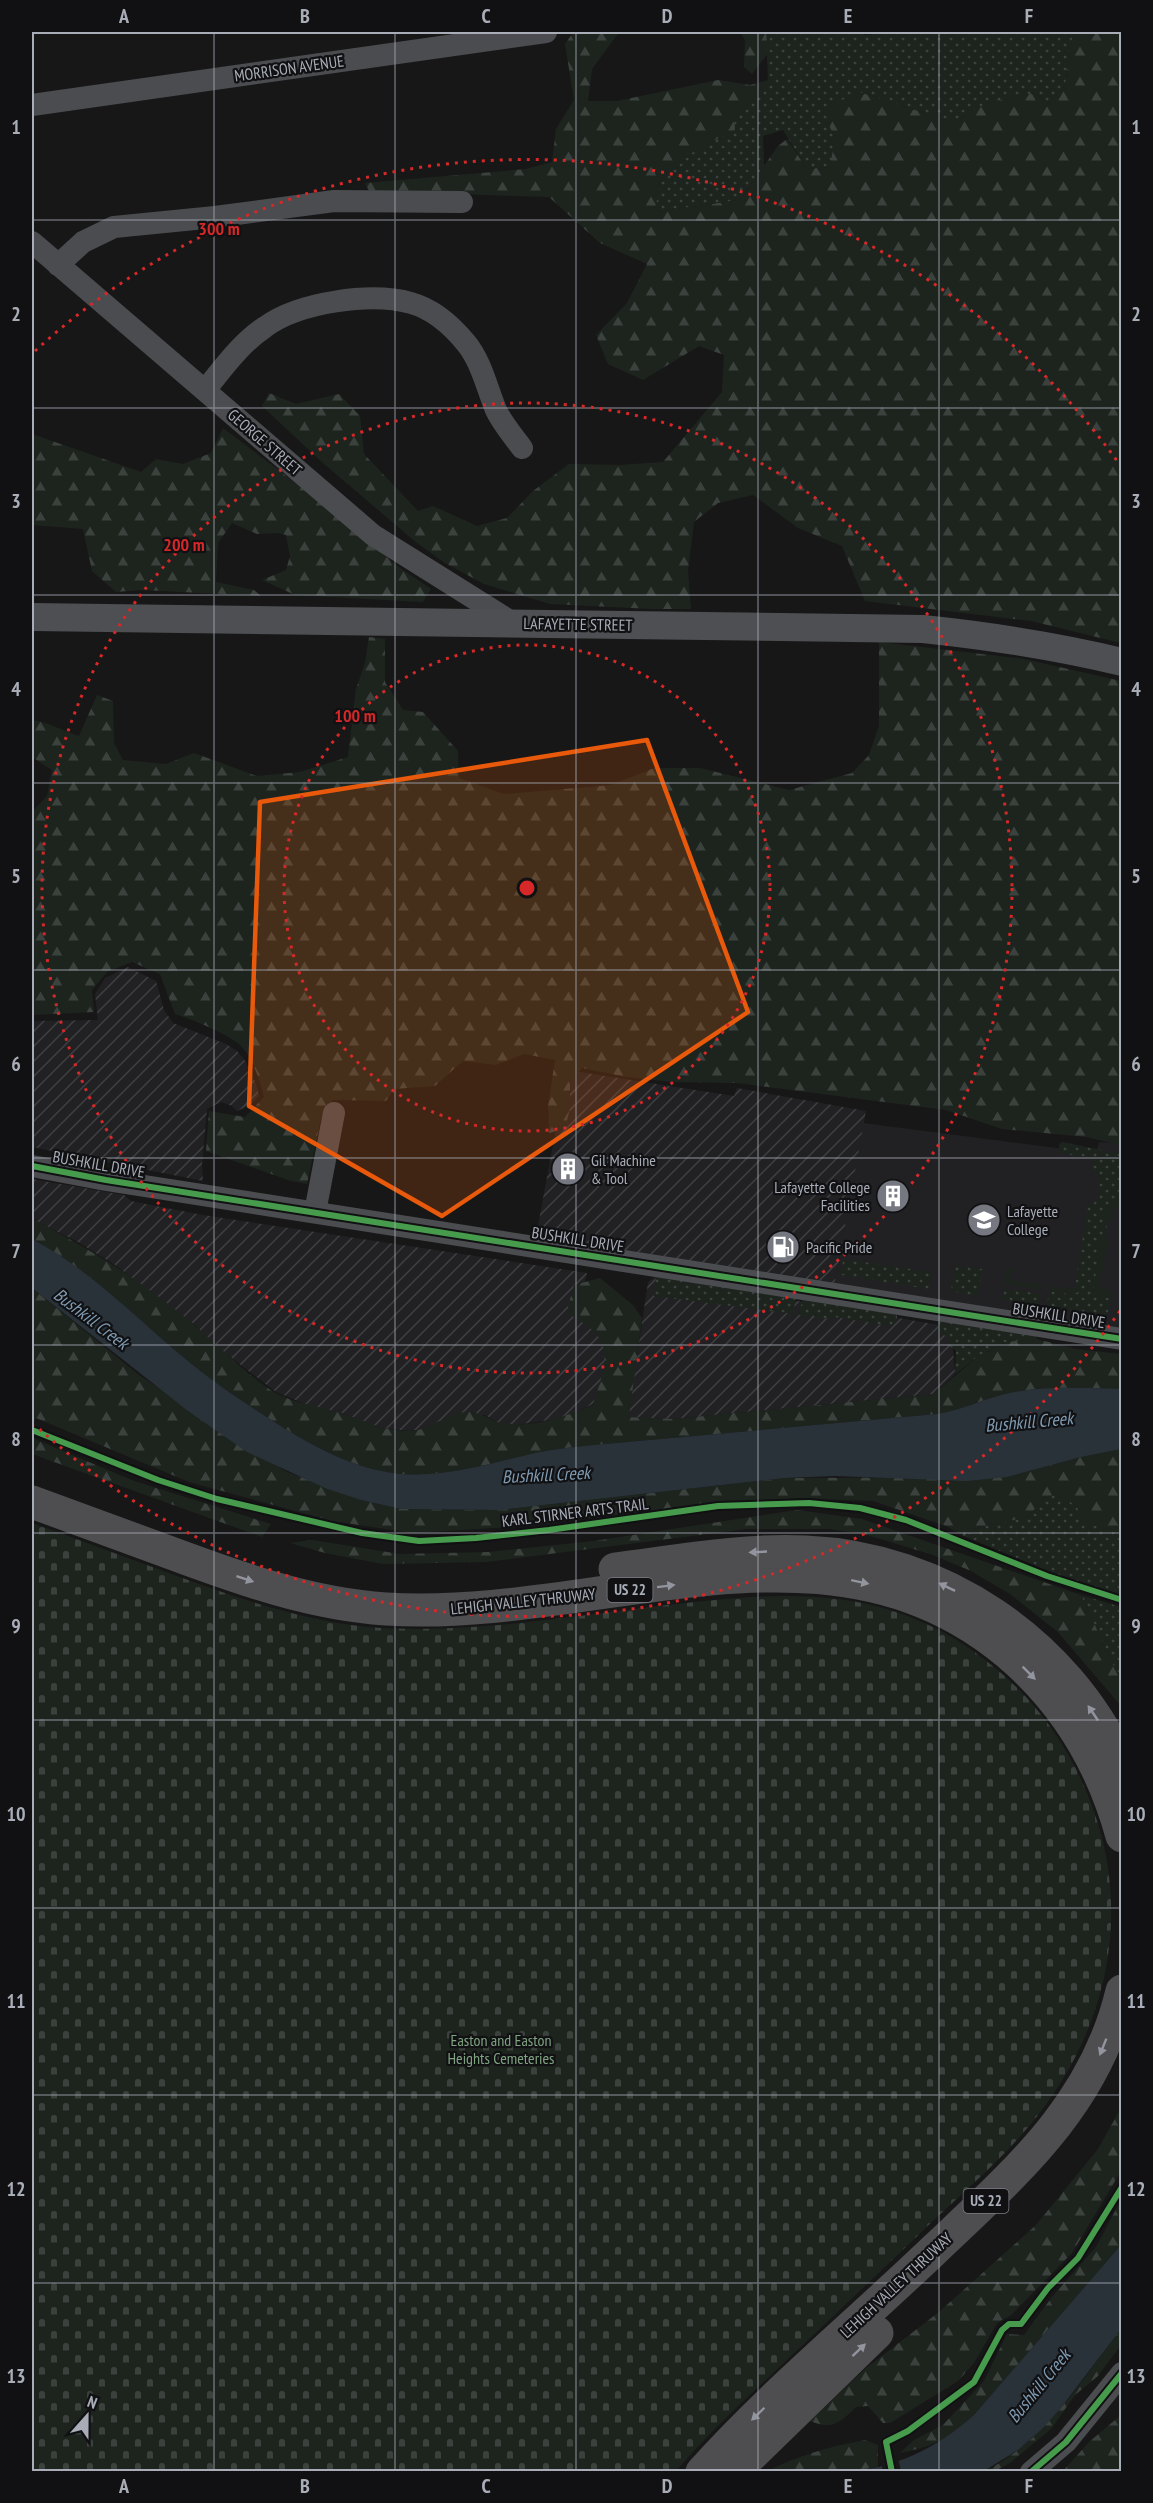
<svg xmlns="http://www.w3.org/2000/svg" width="1153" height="2503" font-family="'PT Sans Narrow',sans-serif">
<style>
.built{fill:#212123}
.industrial{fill:url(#industrial-furrows)}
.grass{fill:url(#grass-dots)}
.forest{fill:url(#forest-firs)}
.cemetery{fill:url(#cemetery-stones)}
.garden{fill:#1d241e}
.water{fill:#2a3239}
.pier{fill:#171717}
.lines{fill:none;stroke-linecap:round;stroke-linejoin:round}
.minor{stroke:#4b4c50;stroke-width:22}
.major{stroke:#4d4f52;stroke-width:28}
.highway{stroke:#4e4e51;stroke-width:33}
.cycleway-casing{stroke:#111113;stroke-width:10}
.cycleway{stroke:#469c4c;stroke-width:6}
.oneway{fill:#92959e}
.marked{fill:#e8590c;fill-opacity:0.2;stroke:#e8590c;stroke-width:4.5;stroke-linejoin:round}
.grid{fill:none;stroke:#a8adb8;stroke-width:1.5;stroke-opacity:0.55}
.ring{fill:none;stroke:#d62828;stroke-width:3;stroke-dasharray:3 6}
.labels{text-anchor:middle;stroke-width:4.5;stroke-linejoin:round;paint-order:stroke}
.shield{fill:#111113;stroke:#7b7e86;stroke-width:1.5}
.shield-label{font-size:15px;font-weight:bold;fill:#a8adb8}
.street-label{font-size:16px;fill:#a8adb8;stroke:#111113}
.poi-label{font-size:16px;fill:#a8adb8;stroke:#111113;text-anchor:start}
.park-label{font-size:16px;fill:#7fa381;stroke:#111113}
.water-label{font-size:18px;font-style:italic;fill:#7f9bb3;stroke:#111113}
.centre{fill:#d62828;stroke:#111113;stroke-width:3}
.ring-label{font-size:18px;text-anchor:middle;font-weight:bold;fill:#d62828;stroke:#111113;stroke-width:4.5;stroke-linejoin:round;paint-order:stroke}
.neatline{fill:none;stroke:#a8adb8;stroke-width:2}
.grid-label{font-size:20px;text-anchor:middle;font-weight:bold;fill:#a8adb8}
</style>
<defs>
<pattern id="industrial-furrows" width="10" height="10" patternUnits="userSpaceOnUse" patternTransform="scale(1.5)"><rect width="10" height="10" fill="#212123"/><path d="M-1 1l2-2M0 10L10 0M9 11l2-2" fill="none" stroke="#3e3f41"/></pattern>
<pattern id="grass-dots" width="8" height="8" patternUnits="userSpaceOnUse" patternTransform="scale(1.5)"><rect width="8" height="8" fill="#1d241e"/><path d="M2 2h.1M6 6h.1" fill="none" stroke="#3b413d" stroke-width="1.8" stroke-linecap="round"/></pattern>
<pattern id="forest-firs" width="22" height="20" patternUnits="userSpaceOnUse" patternTransform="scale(1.5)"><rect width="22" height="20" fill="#1d241e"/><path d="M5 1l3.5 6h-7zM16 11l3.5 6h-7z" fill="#3b413d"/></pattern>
<pattern id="cemetery-stones" width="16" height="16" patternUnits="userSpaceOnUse" patternTransform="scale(1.5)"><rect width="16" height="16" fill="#1d241e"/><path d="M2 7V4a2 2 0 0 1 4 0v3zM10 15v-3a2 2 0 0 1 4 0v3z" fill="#3b413d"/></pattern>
</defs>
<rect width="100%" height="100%" fill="#171717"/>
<path class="built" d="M863 1123 1096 1153 1099 1142 1121 1143V1339L833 1293Z"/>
<g class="industrial">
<path d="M128 967 156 981 164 1010 173 1023 226 1044 237 1051 246 1062 256 1084 259 1096 250 1105 237 1111 232 1106 221 1102 207 1109 202 1165 203 1181 32 1147V1021L98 1020 95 994 105 978Z"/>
<path d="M567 1070 734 1096 737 1088 866 1111 834 1287 536 1236Z"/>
<path d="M32 1179 124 1195 131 1201 203 1215 587 1273 582 1296 620 1342 593 1404 563 1418 515 1425 498 1423 485 1415 445 1418 429 1428 409 1431 376 1427 345 1414 310 1406 276 1392 216 1346 195 1325 115 1265 76 1241 32 1219Z"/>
<path d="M655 1277 951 1327 955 1374 934 1394 672 1419 628 1417 648 1282Z"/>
</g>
<g class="grass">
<path d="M766 32H864V35L898 32H1073L1065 86 1048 104 1035 93 990 102 952 122 859 92 827 121 835 138 831 167 807 169 783 130 763 136 764 166 740 200 655 212 659 183 694 151 734 130V113L750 103 768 80Z"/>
<path d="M1062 1142 1121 1154V1202L1115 1201 1104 1209V1223L1107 1224 1105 1239H1103L1093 1294 1101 1298H1111L1107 1316 1046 1306 1050 1291 1068 1294 1078 1288 1075 1287 1088 1205H1092L1100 1196 1099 1177 1092 1169 1093 1158 1059 1153V1145Z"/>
<path d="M843 1259 930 1272 932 1276 928 1289 842 1275Z"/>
<path d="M955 1265 982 1269 978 1296 951 1291Z"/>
<path d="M656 1274 796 1296 793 1314 654 1296Z"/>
<path d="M1004 1289 1041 1294 1039 1305 1003 1300Z"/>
<path d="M803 1297 897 1315V1319L893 1326H888L835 1317 825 1319 799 1315Z"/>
<path d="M939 1321 1034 1334 1037 1339 1005 1342 977 1357 955 1374 956 1351 950 1346 948 1337 937 1332Z"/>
<path d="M1055 1494 1076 1505 1085 1522 1121 1534V1596L1065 1578 964 1536 980 1527 1028 1517 1042 1500Z"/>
<path d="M1081 1595 1121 1607V1682Z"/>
</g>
<g class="forest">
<path d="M584 32H619L592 69 588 101H617L718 80 750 85 768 80 750 103 734 113 735 130 694 151 659 183 655 212 740 200 778 146 787 139 807 169 830 167 835 138 827 121 829 106 859 92 952 122 990 102 1035 93 1048 104 1065 86 1073 32H1121V643L1031 621 865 601 842 546 798 528 753 495 718 503 694 522 688 570 691 609H652L550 604 484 584 445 563 417 543 323 463 262 406 269 393 296 404 339 394 360 416 364 454 418 511 433 506 477 526 507 518 533 491 569 464 620 465 663 462 722 392 724 355 699 346 643 380 608 364 596 335 627 303 647 264 600 243 549 197 369 191 365 183 526 169 552 162 556 129 574 100 565 44 572 34Z"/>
<path d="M740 32H766L768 53 752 74 744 67 745 40Z"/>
<path d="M223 428 313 496 400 568 431 589 423 602 295 595 262 580 286 570 290 556 286 535 277 533 257 534 232 523 218 543 216 582 254 590 261 596 142 590 116 592 92 571 83 529 32 525V434L141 472 156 459 183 464 211 453Z"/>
<path d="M369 637 385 639V682L403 710 423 712 458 751 459 778 504 794 611 785 654 768H700L789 790 852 773 869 755 879 726V642L1024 659 1121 681V1145L1086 1137 1002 1129 946 1110 737 1083 672 1082 626 1077 582 1068 570 1084V1108L565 1129 549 1133 548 1106 555 1060 524 1054 496 1065 463 1061 435 1086 394 1089 386 1101 333 1100 321 1119 307 1184 291 1181 206 1151 209 1111 245 1117 264 1097C259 1079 253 1058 240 1045 230 1035 189 1018 175 1014L160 974 132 962 107 972 92 990 94 1012 32 1015V812L47 796 52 770 32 757V720C48 722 63 731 79 736L97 695 113 701 114 743 123 760 166 764 194 753 257 776 300 772 348 757 356 689 365 663Z"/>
<path d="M32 1219C75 1241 116 1265 155 1294 168 1304 182 1314 194 1325 221 1347 245 1374 274 1392 295 1404 321 1406 343 1414 367 1421 383 1431 409 1431 432 1431 445 1412 468 1412 480 1411 490 1421 501 1423 531 1429 567 1416 593 1405 607 1360 617 1340 570 1315L568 1307 574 1285 600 1278 633 1305 642 1318 629 1417 672 1419 934 1394 977 1357 1006 1342 1037 1339 1076 1349 1121 1354V1389C1086 1388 1049 1386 1014 1392 987 1397 964 1410 937 1414L594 1445C574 1447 555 1449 535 1453 488 1464 435 1481 387 1472 351 1466 317 1448 287 1430 260 1413 232 1395 207 1376 148 1330 98 1275 32 1239Z"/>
<path d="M32 1288 139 1375 285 1471 361 1500 401 1509 499 1510 785 1478 1007 1477 1081 1457 1121 1449V1534L1084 1522 1076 1505 1055 1494 1042 1500 1028 1517 980 1527 964 1536 946 1526 873 1501 798 1498 678 1508 524 1526 413 1533 332 1521 189 1482 36 1418 32 1425Z"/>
<path d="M32 1438 134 1481 271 1524 262 1537 32 1454Z"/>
<path d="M797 1510 862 1519 1081 1595 1121 1682V1706L1058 1632 1010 1594 971 1571 933 1555 864 1534 829 1529H747L486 1562 383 1564 325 1553 290 1543 312 1540 400 1554 488 1552 594 1541Z"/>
<path d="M1121 2108V2171L1072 2253 1011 2315 997 2323 974 2363 958 2381 890 2423H883L868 2406 856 2407C840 2423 832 2430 810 2421L865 2369 939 2312 1036 2225 1098 2149Z"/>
<path d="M1121 2200V2245L974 2415C948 2439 935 2446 900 2453L914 2440 943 2425 984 2381 1007 2334 1024 2335 1052 2297 1096 2247Z"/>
<path d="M1121 2329V2345L1098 2376 1075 2395 1051 2429 1010 2463 995 2471 984 2472C1045 2441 1081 2381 1121 2329Z"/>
<path d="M1121 2415V2471H1063L1089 2442Z"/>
<path d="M865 2440 878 2445V2467L852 2471 766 2472C796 2456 832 2446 865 2440Z"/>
</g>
<path class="cemetery" d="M32 1523C79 1540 126 1557 174 1575 237 1598 301 1620 368 1627 465 1635 563 1617 659 1606 784 1591 890 1581 994 1667 1039 1704 1072 1751 1092 1806 1127 1899 1113 2002 1059 2085 1027 2137 980 2177 936 2218 888 2264 839 2311 790 2357 751 2394 711 2430 676 2471H32Z"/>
<g class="garden">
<path d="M1115 1201 1121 1202V1209L1114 1208 1111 1219 1108 1221 1107 1224 1104 1223V1209L1110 1203Z"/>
<path d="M1103 1239 1109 1242 1099 1283 1102 1287 1112 1292 1111 1298H1101L1093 1294 1100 1244Z"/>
<path d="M1007 1267 1012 1268 1010 1280 1041 1284 1040 1290 1004 1283Z"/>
<path d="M1051 1286 1075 1289V1287L1079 1289 1077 1293 1050 1291Z"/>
</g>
<g class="water">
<path d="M32 1239C98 1274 148 1331 207 1376 232 1395 260 1413 287 1430 317 1448 351 1466 387 1472 435 1481 488 1464 535 1453 555 1449 574 1447 594 1445L937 1414C964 1410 987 1397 1014 1392 1049 1386 1086 1388 1121 1389V1449L1081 1457 1007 1477 967 1481 835 1476 785 1478 500 1510 401 1509 361 1500 325 1488 247 1452 188 1411 32 1288Z"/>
<path d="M1121 2245V2329L1060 2409 1042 2429 1018 2450 984 2471 842 2472C892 2470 938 2448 974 2415Z"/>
</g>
<path class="pier" d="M898 2458 901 2471H883L881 2463Z"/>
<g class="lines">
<g class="minor">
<path d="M32 105 546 32"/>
<path d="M32 242 373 535 513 623"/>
<path d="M58 265 83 242 114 227 215 217 334 201 462 202"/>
<path d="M205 390C224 367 241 343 265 327 299 302 371 292 411 303 433 309 452 326 466 343 481 361 487 388 496 410 502 423 513 436 522 448"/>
<path d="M32 1166 106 1180 1122 1339"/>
<path d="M315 1212 334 1113"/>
<path d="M1031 2472 1066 2442 1122 2373"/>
</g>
<path class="major" d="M32 617 923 629C990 636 1056 646 1122 662"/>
<g class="highway">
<path d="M32 1502C78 1519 125 1536 171 1553 241 1579 311 1604 386 1609 601 1623 835 1496 1019 1663 1070 1710 1104 1770 1122 1836"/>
<path d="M615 1569C678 1561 742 1549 806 1552 942 1558 1065 1641 1122 1764"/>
<path d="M702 2472C774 2392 858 2323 935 2249 1016 2172 1095 2105 1122 1991"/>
<path d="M734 2472 877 2333"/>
</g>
<defs>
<g id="cycleway">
<path d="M32 1166 106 1180 1122 1339"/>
<path d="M32 1430 158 1480 217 1499 362 1533 419 1541 476 1538 549 1530 718 1506 809 1503 860 1508 906 1520 1047 1576 1122 1600"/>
<path d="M892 2472 886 2442 908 2431 974 2382 1002 2330 1009 2324H1021L1048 2288 1078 2258 1122 2187"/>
<path d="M1031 2472 1066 2442 1122 2373"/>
</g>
</defs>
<use href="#cycleway" class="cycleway-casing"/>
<use href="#cycleway" class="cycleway"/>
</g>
<defs><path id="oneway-solid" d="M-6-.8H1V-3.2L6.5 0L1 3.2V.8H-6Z" transform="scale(1.5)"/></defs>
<g class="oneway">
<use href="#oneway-solid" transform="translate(758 1552) rotate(177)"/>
<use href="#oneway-solid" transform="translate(245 1579) rotate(18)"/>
<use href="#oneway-solid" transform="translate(860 1582) rotate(12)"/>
<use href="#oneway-solid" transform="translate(666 1586) rotate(-7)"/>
<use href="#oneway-solid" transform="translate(947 1587) rotate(-154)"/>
<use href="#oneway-solid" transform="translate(1029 1673) rotate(45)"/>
<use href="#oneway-solid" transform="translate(1093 1713) rotate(-124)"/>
<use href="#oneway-solid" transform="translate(1103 2047) rotate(112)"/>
<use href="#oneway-solid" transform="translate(859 2350) rotate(-43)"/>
<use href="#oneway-solid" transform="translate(758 2414) rotate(136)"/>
</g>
<path class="marked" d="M647 740 748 1012 442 1216 249 1106 260 802Z"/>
<path class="grid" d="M214 32V2472M395 32V2472M576 32V2472M758 32V2472M939 32V2472M32 220H1122M32 408H1122M32 595H1122M32 783H1122M32 970H1122M32 1158H1122M32 1345H1122M32 1533H1122M32 1720H1122M32 1908H1122M32 2095H1122M32 2283H1122"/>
<g class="ring">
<circle cx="527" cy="888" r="243"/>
<circle cx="527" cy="888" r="485"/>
<path d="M1120 1311A728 728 0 0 1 35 1425M35 351A728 728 0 0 1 1120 465"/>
</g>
<defs>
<symbol id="building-disc" viewBox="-11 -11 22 22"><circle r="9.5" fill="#757880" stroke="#111113"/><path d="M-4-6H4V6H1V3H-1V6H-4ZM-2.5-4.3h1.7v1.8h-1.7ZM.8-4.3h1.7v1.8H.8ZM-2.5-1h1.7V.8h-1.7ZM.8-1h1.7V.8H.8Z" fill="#fff"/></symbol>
<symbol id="university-disc" viewBox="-11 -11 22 22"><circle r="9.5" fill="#757880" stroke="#111113"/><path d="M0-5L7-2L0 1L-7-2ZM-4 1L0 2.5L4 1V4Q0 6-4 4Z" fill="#fff"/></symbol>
<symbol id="fuel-disc" viewBox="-11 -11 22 22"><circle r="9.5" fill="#757880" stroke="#111113"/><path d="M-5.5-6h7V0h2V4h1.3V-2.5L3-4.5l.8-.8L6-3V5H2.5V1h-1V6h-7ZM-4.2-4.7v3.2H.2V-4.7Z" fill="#fff"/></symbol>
</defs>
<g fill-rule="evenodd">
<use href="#building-disc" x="549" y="1150" width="38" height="38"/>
<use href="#building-disc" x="874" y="1177" width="38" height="38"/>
<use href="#university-disc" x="965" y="1201" width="38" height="38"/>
<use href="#fuel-disc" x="764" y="1228" width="38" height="38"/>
</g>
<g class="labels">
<g class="shield">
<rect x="607.5" y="1578" width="45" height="24" rx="4.5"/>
<rect x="963.5" y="2189" width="45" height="24" rx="4.5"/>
</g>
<g class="shield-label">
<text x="630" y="1595">US 22</text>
<text x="986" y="2206">US 22</text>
</g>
<g class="street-label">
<text transform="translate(289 68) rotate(-8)" y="6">MORRISON AVENUE</text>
<text transform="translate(265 442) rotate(41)" y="6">GEORGE STREET</text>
<text transform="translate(578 624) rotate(1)" y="6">LAFAYETTE STREET</text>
<text transform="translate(99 1164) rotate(10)" y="6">BUSHKILL DRIVE</text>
<text transform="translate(578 1239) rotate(9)" y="6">BUSHKILL DRIVE</text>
<text transform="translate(1059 1315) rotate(9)" y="6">BUSHKILL DRIVE</text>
<text transform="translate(575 1512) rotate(-7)" y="6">KARL STIRNER ARTS TRAIL</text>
<text transform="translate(523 1601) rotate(-6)" y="6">LEHIGH VALLEY THRUWAY</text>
<text transform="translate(896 2285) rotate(-43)" y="6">LEHIGH VALLEY THRUWAY</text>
</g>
<g class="poi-label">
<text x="591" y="1166">Gil Machine<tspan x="591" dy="18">&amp; Tool</tspan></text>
<text x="870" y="1193" text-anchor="end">Lafayette College<tspan x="870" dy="18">Facilities</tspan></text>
<text x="1007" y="1217">Lafayette<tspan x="1007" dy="18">College</tspan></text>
<text x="806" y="1253">Pacific Pride</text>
</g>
<g class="park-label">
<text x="501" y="2046">Easton and Easton<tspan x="501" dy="18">Heights Cemeteries</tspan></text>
</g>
<g class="water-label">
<text transform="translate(91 1319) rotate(37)" y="6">Bushkill Creek</text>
<text transform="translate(1029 1422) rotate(-5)" y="6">Bushkill Creek</text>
<text transform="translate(546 1475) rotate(-3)" y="6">Bushkill Creek</text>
<text transform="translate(1039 2386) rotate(-51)" y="6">Bushkill Creek</text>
</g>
</g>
<circle cx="527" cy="888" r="9" class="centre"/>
<g class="ring-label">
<text x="219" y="235">300 m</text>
<text x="184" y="551">200 m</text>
<text x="355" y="722">100 m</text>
</g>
<rect width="1153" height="2503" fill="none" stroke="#111113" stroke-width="66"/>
<g transform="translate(87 2416) rotate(21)" stroke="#111113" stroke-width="4.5" paint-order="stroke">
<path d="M0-4.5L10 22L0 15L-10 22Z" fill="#a8adb8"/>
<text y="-9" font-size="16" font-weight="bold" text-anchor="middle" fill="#a8adb8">N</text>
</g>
<rect x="33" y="33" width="1087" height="2437" class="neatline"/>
<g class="grid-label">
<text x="124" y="23">A</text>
<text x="305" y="23">B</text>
<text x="486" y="23">C</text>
<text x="667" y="23">D</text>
<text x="848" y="23">E</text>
<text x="1029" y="23">F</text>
<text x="16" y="134">1</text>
<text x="1136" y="134">1</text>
<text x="16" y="321">2</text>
<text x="1136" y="321">2</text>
<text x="16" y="508">3</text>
<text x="1136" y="508">3</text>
<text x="16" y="696">4</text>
<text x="1136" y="696">4</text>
<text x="16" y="883">5</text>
<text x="1136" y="883">5</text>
<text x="16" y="1071">6</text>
<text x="1136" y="1071">6</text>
<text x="16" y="1258">7</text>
<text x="1136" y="1258">7</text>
<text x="16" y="1446">8</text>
<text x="1136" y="1446">8</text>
<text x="16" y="1633">9</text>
<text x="1136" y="1633">9</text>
<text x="16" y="1821">10</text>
<text x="1136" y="1821">10</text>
<text x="16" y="2008">11</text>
<text x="1136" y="2008">11</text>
<text x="16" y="2196">12</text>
<text x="1136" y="2196">12</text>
<text x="16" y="2383">13</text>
<text x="1136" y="2383">13</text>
<text x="124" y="2493">A</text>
<text x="305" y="2493">B</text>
<text x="486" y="2493">C</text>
<text x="667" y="2493">D</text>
<text x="848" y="2493">E</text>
<text x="1029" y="2493">F</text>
</g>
</svg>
